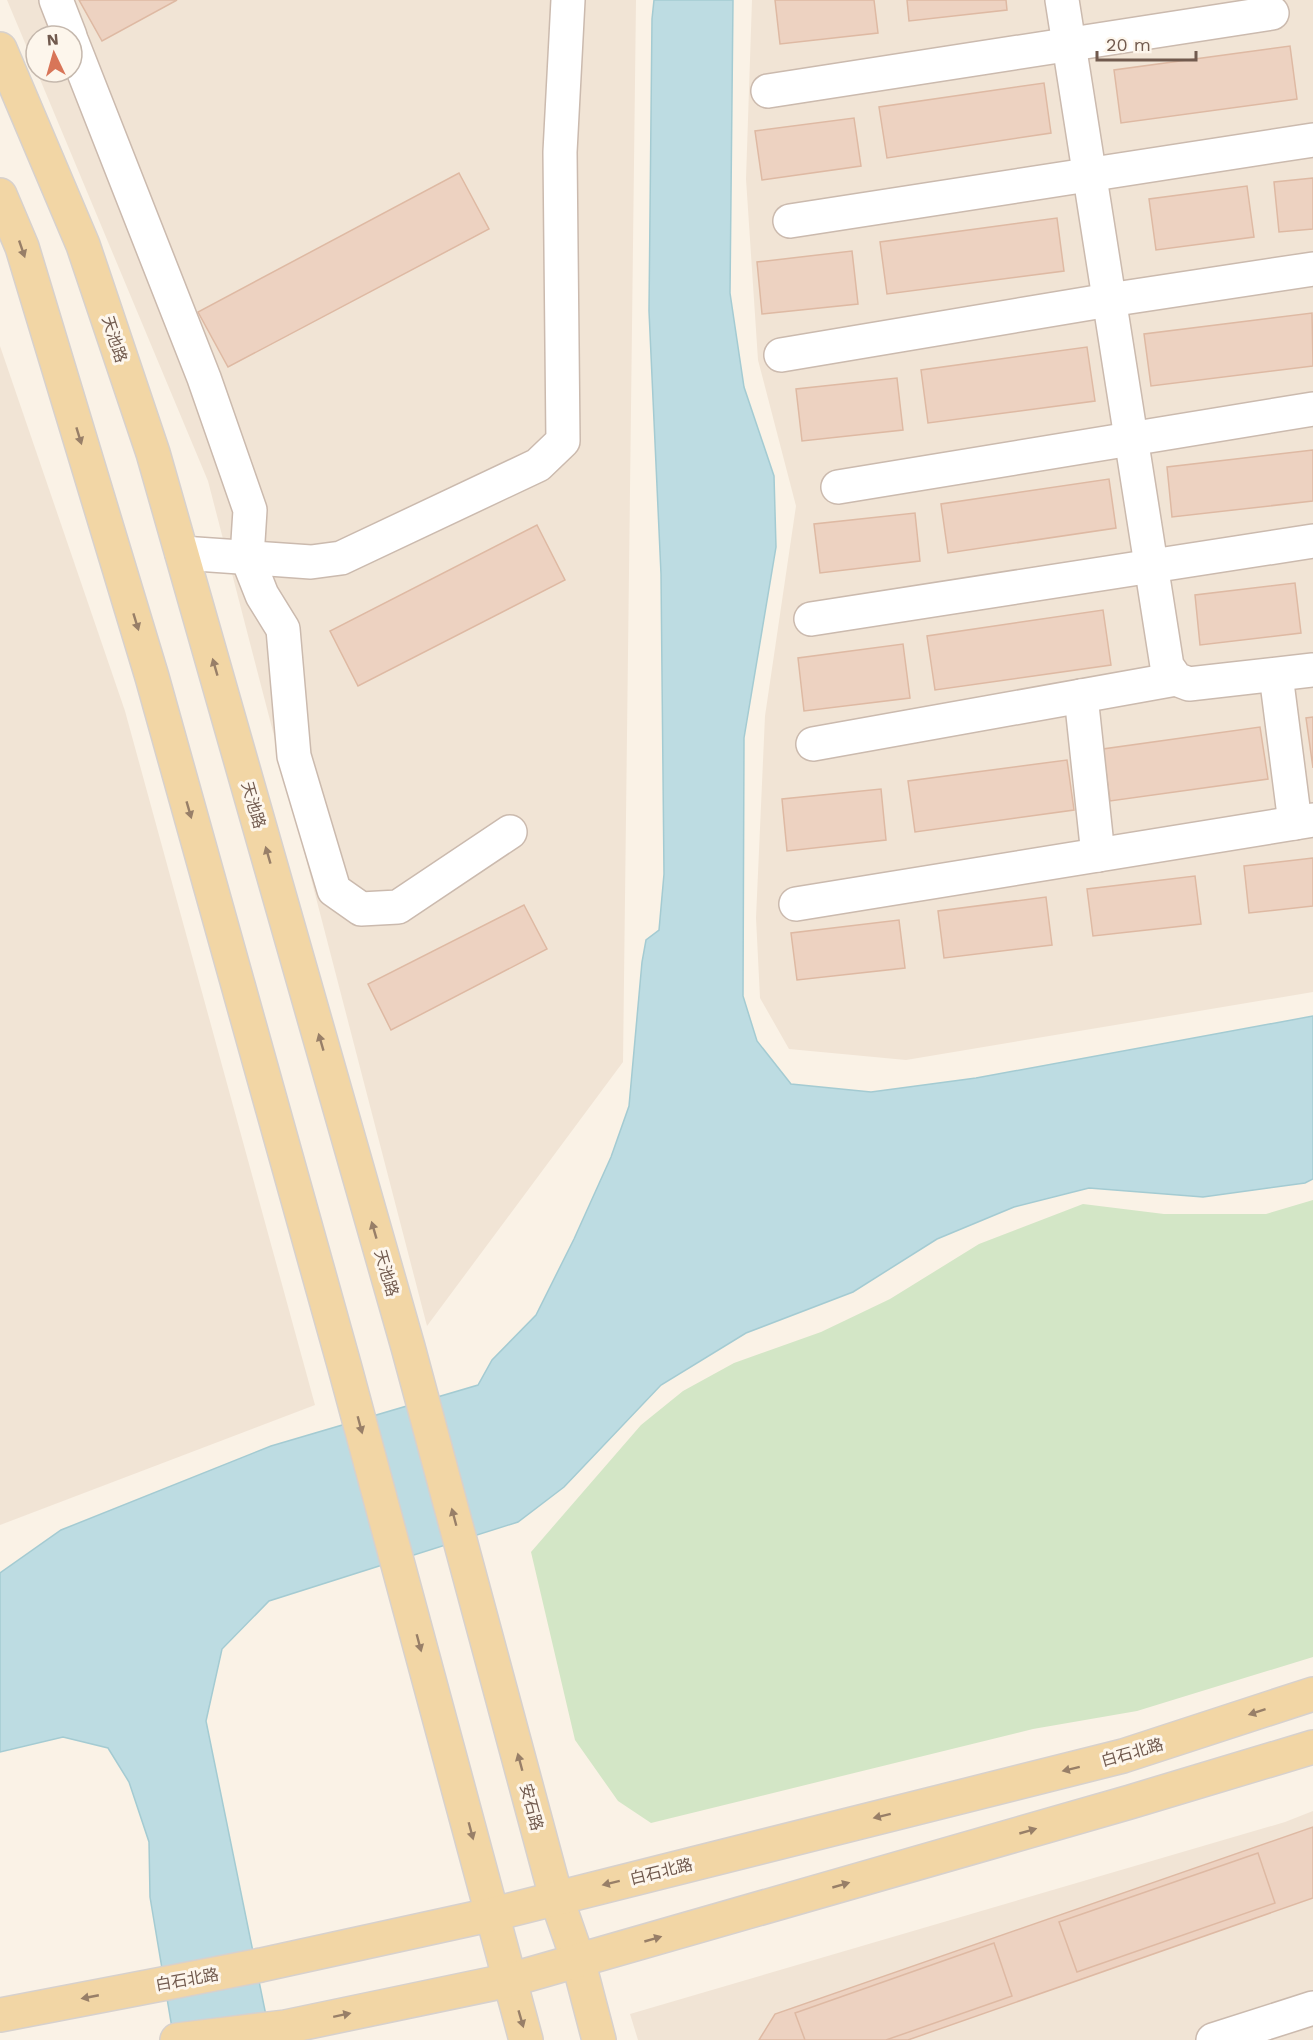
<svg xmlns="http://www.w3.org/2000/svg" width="1313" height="2040" font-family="'Work Sans','Noto Sans SC',sans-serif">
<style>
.residential{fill:#f1e4d5}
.green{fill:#d3e6c6}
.water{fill:#bddce2;stroke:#a4cbd2;stroke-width:1.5}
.building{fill:#edd2c1;stroke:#deb9a3;stroke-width:1.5}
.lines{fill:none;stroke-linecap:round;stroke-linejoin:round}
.minor-casing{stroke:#cbbaae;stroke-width:36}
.major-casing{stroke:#d7d1cd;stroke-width:36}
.minor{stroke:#fff;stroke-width:33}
.major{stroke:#f2d6a5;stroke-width:33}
.oneway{fill:#987f68}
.labels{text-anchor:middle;stroke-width:6;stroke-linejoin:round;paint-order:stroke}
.street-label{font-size:16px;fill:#715a4e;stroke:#fdf6ec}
</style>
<rect width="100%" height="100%" fill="#faf2e6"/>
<g class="residential">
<path d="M7 0H636L623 1062 427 1326 208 481 37 72H72V36H36V69Z"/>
<path d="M752 0H1313V992L906 1060 789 1049 760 998 756 918 765 716 796 506 758 360 746 179Z"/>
<path d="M0 346 125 711 315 1405 0 1525Z"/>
<path d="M1313 1811V2040H638L630 2014 1285 1822Z"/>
</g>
<path class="green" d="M1313 1200V1657L1137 1711 1033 1729 651 1823 618 1801 575 1740 531 1552 641 1425 683 1391 734 1363 821 1332 890 1299 979 1244 1083 1204 1164 1214H1266Z"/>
<path class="water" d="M654 0H733L730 293 744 387 774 476 776 547 744 738 743 996 757 1041 791 1084 871 1092 976 1078 1313 1016V1179L1305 1183 1203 1197 1089 1188 1014 1207 937 1239 853 1292 746 1333 661 1385 564 1487 518 1522 269 1601 222 1649 206 1721 271 2040H174L150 1897 149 1842 129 1782 108 1748 63 1737 0 1752V1573L61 1530 271 1446 478 1385 492 1360 536 1315 574 1239 611 1157 629 1106 642 962 646 940 659 930 664 874 661 574 649 311 652 19Z"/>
<g class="building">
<path d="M79 0H177L102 41Z"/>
<path d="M775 0H874L878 33 780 44Z"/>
<path d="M907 0H1006L1007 10 909 21Z"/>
<path d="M1290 46 1297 99 1121 123 1114 70Z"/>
<path d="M1044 83 1051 133 887 158 879 107Z"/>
<path d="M854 118 861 166 762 180 755 131Z"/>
<path d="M459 173 489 229 228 367 198 312Z"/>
<path d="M1313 178V229L1279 232 1274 182Z"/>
<path d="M1247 186 1254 237 1156 250 1149 199Z"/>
<path d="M1057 218 1064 271 887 294 880 242Z"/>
<path d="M852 251 858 304 762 314 757 262Z"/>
<path d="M1312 313 1313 366 1151 386 1144 334Z"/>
<path d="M1087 347 1095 401 928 423 921 370Z"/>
<path d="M897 378 903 430 802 441 796 389Z"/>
<path d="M1313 450V501L1172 517 1167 467Z"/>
<path d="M1109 479 1116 528 948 553 941 504Z"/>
<path d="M915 513 920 561 820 573 814 524Z"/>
<path d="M537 525 565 580 358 686 330 631Z"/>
<path d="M1295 583 1301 633 1200 645 1195 595Z"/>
<path d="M1103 610 1111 665 935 690 927 636Z"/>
<path d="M903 644 910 698 804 711 798 658Z"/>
<path d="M1313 717V768L1306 718Z"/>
<path d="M1260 727 1268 779 1110 801 1103 749Z"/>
<path d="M1067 760 1074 810 915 832 908 781Z"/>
<path d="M881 789 886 840 787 851 782 799Z"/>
<path d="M1313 858V906L1249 913 1244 866Z"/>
<path d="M1195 876 1201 924 1093 936 1087 889Z"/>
<path d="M1046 897 1052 945 944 958 938 911Z"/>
<path d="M524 905 547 949 391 1030 368 984Z"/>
<path d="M899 920 905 968 797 980 791 933Z"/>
<path d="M1313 1827V1898L908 2040H759L775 2014Z"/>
<path d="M1258 1853 1275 1903 1077 1972 1059 1922Z"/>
<path d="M994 1943 1012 1996 886 2040H805L795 2013Z"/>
</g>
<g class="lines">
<defs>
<g id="minor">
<path d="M56 0 70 36"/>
<path d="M1062 0 1167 666 1176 679 1189 684 1313 670"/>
<path d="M72 42 204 378 250 510 247 557 262 595 283 629 294 756 334 890 361 909 398 907 510 832"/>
<path d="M768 91 1272 13"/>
<path d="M790 221 1313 140"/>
<path d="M781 355 1109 300 1313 269"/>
<path d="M838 487 1313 409"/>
<path d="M182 553 311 562 341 558 538 465 563 441 560 152 568 0"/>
<path d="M811 619 1313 541"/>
<path d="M1276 675 1295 823"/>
<path d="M1081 696 1098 855"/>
<path d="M813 744 1176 679"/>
<path d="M796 904 1313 820"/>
<path d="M1213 2040 1313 2008"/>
</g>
<g id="major">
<path d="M0 49 83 245 153 453 408 1347 556 1897 578 1960 599 2040"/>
<path d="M0 195 22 247 152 677 345 1368 526 2040"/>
<path d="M0 2015 261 1965 494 1914 1123 1756 1313 1694"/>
<path d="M177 2040 285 2027 510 1980 1130 1802 1313 1747"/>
</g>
</defs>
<use href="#minor" class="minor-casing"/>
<use href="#major" class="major-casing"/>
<use href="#minor" class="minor"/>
<use href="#major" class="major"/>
</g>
<defs><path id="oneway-solid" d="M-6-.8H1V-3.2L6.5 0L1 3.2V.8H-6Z" transform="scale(1.5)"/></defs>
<g class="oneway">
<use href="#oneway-solid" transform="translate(22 249) rotate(71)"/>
<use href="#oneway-solid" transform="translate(79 436) rotate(73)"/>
<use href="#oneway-solid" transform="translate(136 622) rotate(73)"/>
<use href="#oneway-solid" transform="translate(215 667) rotate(-106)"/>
<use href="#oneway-solid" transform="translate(189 810) rotate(74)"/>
<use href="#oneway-solid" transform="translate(268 855) rotate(-106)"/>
<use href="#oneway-solid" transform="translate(321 1042) rotate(-106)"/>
<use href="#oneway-solid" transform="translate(374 1230) rotate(-106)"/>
<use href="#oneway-solid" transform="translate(360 1425) rotate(75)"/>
<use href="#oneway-solid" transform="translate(454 1517) rotate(-105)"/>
<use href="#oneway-solid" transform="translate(419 1643) rotate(75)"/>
<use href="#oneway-solid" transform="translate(1257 1712) rotate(162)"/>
<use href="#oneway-solid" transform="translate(520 1762) rotate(-105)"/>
<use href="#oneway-solid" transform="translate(1071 1769) rotate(166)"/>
<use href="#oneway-solid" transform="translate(882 1816) rotate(166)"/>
<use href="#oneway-solid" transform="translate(471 1831) rotate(75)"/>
<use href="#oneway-solid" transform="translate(1028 1831) rotate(-16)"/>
<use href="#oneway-solid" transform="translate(611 1883) rotate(166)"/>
<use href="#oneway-solid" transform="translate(841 1885) rotate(-16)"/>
<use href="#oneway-solid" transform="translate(653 1939) rotate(-16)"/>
<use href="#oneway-solid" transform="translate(90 1997) rotate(169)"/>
<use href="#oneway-solid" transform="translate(342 2015) rotate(-12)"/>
<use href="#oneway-solid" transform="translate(521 2019) rotate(74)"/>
</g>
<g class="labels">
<g class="street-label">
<text transform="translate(115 339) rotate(72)" y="6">天池路</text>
<text transform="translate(254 805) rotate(74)" y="6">天池路</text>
<text transform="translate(387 1273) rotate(74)" y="6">天池路</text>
<text transform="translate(1132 1752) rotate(-16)" y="6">白石北路</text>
<text transform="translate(532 1807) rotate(75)" y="6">安石路</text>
<text transform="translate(661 1871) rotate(-14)" y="6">白石北路</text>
<text transform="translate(187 1979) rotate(-10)" y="6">白石北路</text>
</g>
</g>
<g transform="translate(54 54) rotate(355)"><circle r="28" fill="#fdf6ec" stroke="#c5b8ad" stroke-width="1.5"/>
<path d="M0-4.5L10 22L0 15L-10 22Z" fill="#d87558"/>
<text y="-9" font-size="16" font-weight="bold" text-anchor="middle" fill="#715a4e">N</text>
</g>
<path d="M1097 51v9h99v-9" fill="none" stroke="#715a4e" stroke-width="3"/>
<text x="1106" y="51" font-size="18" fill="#715a4e" stroke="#fdf6ec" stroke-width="4.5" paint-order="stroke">20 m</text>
</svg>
